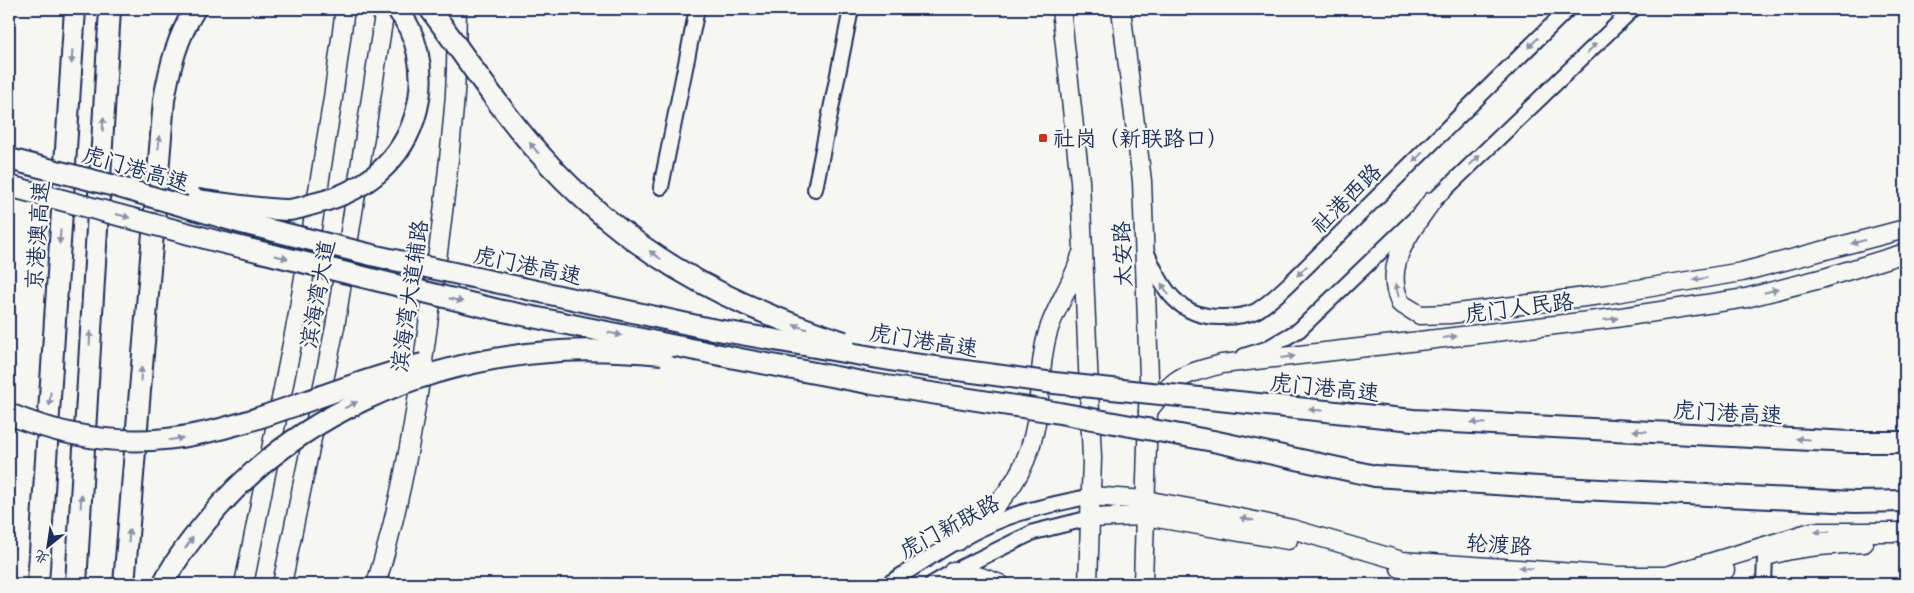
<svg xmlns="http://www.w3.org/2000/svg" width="1914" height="593" font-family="'Indie Flower','LXGW WenKai TC',sans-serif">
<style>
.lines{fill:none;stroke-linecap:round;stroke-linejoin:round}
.minor-casing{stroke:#1b2f5e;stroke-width:18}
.major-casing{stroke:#1b2f5e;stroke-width:21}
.highway-casing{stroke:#1b2f5e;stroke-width:24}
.minor{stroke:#f6f6f2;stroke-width:14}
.major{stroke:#f6f6f2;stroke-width:18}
.highway{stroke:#f6f6f2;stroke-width:20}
.highway-bridge-casing{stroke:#1b2f5e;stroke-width:24;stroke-linecap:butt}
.highway-bridge{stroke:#f6f6f2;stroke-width:20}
.oneway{fill:#8892a8}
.poi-dot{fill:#c8321e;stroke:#f6f6f2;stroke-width:2}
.labels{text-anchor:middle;stroke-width:4.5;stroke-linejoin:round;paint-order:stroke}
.poi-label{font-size:22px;fill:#1b2f5e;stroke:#f6f6f2;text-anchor:start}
.street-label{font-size:22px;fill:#1b2f5e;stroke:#f6f6f2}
</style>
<rect width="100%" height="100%" fill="#f6f6f2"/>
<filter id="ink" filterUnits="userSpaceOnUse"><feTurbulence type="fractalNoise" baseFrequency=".02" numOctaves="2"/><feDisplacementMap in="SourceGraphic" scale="10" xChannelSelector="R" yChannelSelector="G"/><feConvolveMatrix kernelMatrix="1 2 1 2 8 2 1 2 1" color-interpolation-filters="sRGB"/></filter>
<g filter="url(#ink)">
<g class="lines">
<defs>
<g id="minor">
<path d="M661 187 697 9"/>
<path d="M815 189 851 9"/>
<path d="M1147 253C1162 289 1179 318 1222 317 1233 317 1246 316 1256 311 1268 304 1279 293 1289 284L1568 9"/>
<path d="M1244 356 1266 349 1299 330 1633 9"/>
<path d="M888 584C932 556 976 525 1027 511 1048 505 1070 501 1091 496"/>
<path d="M932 584 954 571 1034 532 1090 518"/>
<path d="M1764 584 1765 557"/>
</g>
<g id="major">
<path d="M1061 9 1080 181 1092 458 1088 584"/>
<path d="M1121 9 1142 181 1149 377 1143 584"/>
<path d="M1432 201C1416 224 1391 254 1395 284 1395 291 1399 297 1400 303L1420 315 1450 314 1609 294 1742 272 1905 229"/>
<path d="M1148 411C1175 376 1181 375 1222 364L1615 318 1746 298 1824 278 1905 253"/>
<path d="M1091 496 1145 500 1211 512 1292 529 1402 561 1618 576H1666L1811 532H1905"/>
<path d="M1090 518 1145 516 1288 540"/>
<path d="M958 541C999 505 1026 480 1036 423 1041 393 1039 362 1048 332 1055 307 1076 278 1081 255"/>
<path d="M1767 556C1799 546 1831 545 1864 543"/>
<path d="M1400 568 1432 576 1553 584"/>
<path d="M954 571 981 577 1000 584"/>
<path d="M244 584 298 314 333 98 345 9"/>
<path d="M282 584 335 327 385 9"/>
<path d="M376 584C403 497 417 408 429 317 439 248 448 177 454 107 457 75 456 41 457 9"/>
<path d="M1681 584 1725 570"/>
</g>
<g id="highway">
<path d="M1851 442H1905"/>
<path d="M1538 487 1855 502 1905 501"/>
<path d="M38 584 75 9"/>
<path d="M76 584 110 9"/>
<path d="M124 584 164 100C170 66 177 38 195 9"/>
</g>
</defs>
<use href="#minor" class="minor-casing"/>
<use href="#major" class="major-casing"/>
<use href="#highway" class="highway-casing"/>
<use href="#minor" class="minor"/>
<use href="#major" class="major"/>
<use href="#highway" class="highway"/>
<defs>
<g id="highway-bridge">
<path d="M430 9C465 56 498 107 537 151 624 250 720 302 844 342"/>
<path d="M9 159 115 186 238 222 376 256 706 328 913 364 1054 383 1413 420 1851 442"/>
<path d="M9 186 216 241 498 310 740 359 873 384 1054 412 1213 441 1375 476 1538 487"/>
<path d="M197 200C226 204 258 209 287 210 297 210 308 205 317 203 370 190 410 154 419 99 424 69 417 33 397 9"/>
<path d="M9 414C173 482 269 403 423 364"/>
<path d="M163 584C174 562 190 541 206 522 292 415 424 360 560 351 593 349 629 351 662 354"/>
</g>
</defs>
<use href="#highway-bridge" class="highway-bridge-casing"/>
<use href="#highway-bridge" class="highway-bridge"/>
</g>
<defs><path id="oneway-solid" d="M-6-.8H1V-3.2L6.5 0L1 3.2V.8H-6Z" transform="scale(1.25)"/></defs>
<g class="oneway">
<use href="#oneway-solid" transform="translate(1533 43) rotate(135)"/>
<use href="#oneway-solid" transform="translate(1592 48) rotate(-44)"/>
<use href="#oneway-solid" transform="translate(72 57) rotate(94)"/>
<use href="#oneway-solid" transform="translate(103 124) rotate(-87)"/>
<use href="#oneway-solid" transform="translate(159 142) rotate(-84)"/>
<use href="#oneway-solid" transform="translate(534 148) rotate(-130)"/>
<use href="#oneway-solid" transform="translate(1418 157) rotate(135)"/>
<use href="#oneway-solid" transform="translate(1475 160) rotate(-44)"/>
<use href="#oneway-solid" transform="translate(123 216) rotate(15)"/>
<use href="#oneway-solid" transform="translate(60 237) rotate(94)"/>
<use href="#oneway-solid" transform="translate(1858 242) rotate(165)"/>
<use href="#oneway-solid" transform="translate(655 255) rotate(-145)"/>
<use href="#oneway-solid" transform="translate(281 257) rotate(14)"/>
<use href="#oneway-solid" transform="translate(1302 271) rotate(135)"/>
<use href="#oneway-solid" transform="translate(1700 279) rotate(171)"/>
<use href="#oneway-solid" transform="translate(1165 289) rotate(-123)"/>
<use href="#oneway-solid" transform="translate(1397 290) rotate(-103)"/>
<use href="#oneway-solid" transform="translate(1771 291) rotate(-14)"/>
<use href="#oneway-solid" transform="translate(456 300) rotate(14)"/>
<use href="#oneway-solid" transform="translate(1611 319) rotate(-7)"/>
<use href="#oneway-solid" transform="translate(800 327) rotate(-162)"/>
<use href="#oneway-solid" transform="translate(615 334) rotate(11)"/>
<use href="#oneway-solid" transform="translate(1450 337) rotate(-7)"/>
<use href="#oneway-solid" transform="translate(90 338) rotate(-87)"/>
<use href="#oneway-solid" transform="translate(1288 357) rotate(-7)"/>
<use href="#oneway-solid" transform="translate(141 374) rotate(-86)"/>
<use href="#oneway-solid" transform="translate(50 399) rotate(94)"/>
<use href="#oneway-solid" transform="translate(351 405) rotate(-27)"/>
<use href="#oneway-solid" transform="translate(1316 410) rotate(-174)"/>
<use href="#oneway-solid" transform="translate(1478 423) rotate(-177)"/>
<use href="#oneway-solid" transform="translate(1640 431) rotate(-177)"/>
<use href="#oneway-solid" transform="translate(176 439) rotate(-9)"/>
<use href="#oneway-solid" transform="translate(1803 439) rotate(-177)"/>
<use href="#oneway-solid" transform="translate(81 501) rotate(-87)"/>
<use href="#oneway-solid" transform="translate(1247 519) rotate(-168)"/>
<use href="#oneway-solid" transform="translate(1822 532) rotate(-180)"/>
<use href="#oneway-solid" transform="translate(129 536) rotate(-86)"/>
<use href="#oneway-solid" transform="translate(189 543) rotate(-55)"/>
<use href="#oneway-solid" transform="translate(1526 568) rotate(-175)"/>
</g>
</g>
<rect class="poi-dot" x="1038" y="133" width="10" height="10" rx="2.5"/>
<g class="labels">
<g class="poi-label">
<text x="1053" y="146">社岗（新联路口）</text>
</g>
<g class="street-label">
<text transform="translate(136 168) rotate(16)" y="8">虎门港高速</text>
<text transform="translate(1346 198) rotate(-45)" y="8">社港西路</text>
<text transform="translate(37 235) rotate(-86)" y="8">京港澳高速</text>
<text transform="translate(1122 254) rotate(-92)" y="8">太安路</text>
<text transform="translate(528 265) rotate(12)" y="8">虎门港高速</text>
<text transform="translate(317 294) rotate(-80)" y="8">滨海湾大道</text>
<text transform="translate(409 296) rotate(-82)" y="8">滨海湾大道辅路</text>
<text transform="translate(1519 307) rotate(-7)" y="8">虎门人民路</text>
<text transform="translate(924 340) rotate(9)" y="8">虎门港高速</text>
<text transform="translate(1325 387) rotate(6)" y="8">虎门港高速</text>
<text transform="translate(1728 412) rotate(3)" y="8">虎门港高速</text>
<text transform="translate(949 526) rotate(-28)" y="8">虎门新联路</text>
<text transform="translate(1499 544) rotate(4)" y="8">轮渡路</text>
</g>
</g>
<rect width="1914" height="593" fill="none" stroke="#f6f6f2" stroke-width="30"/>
<rect x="15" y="15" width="1884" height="563" fill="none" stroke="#1b2f5e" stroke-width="2" filter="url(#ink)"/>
<g transform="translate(48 546) rotate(210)" stroke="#f6f6f2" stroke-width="4" paint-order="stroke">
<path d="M0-4L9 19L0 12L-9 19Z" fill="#1b2f5e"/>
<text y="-8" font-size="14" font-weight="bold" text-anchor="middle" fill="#1b2f5e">北</text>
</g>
</svg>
